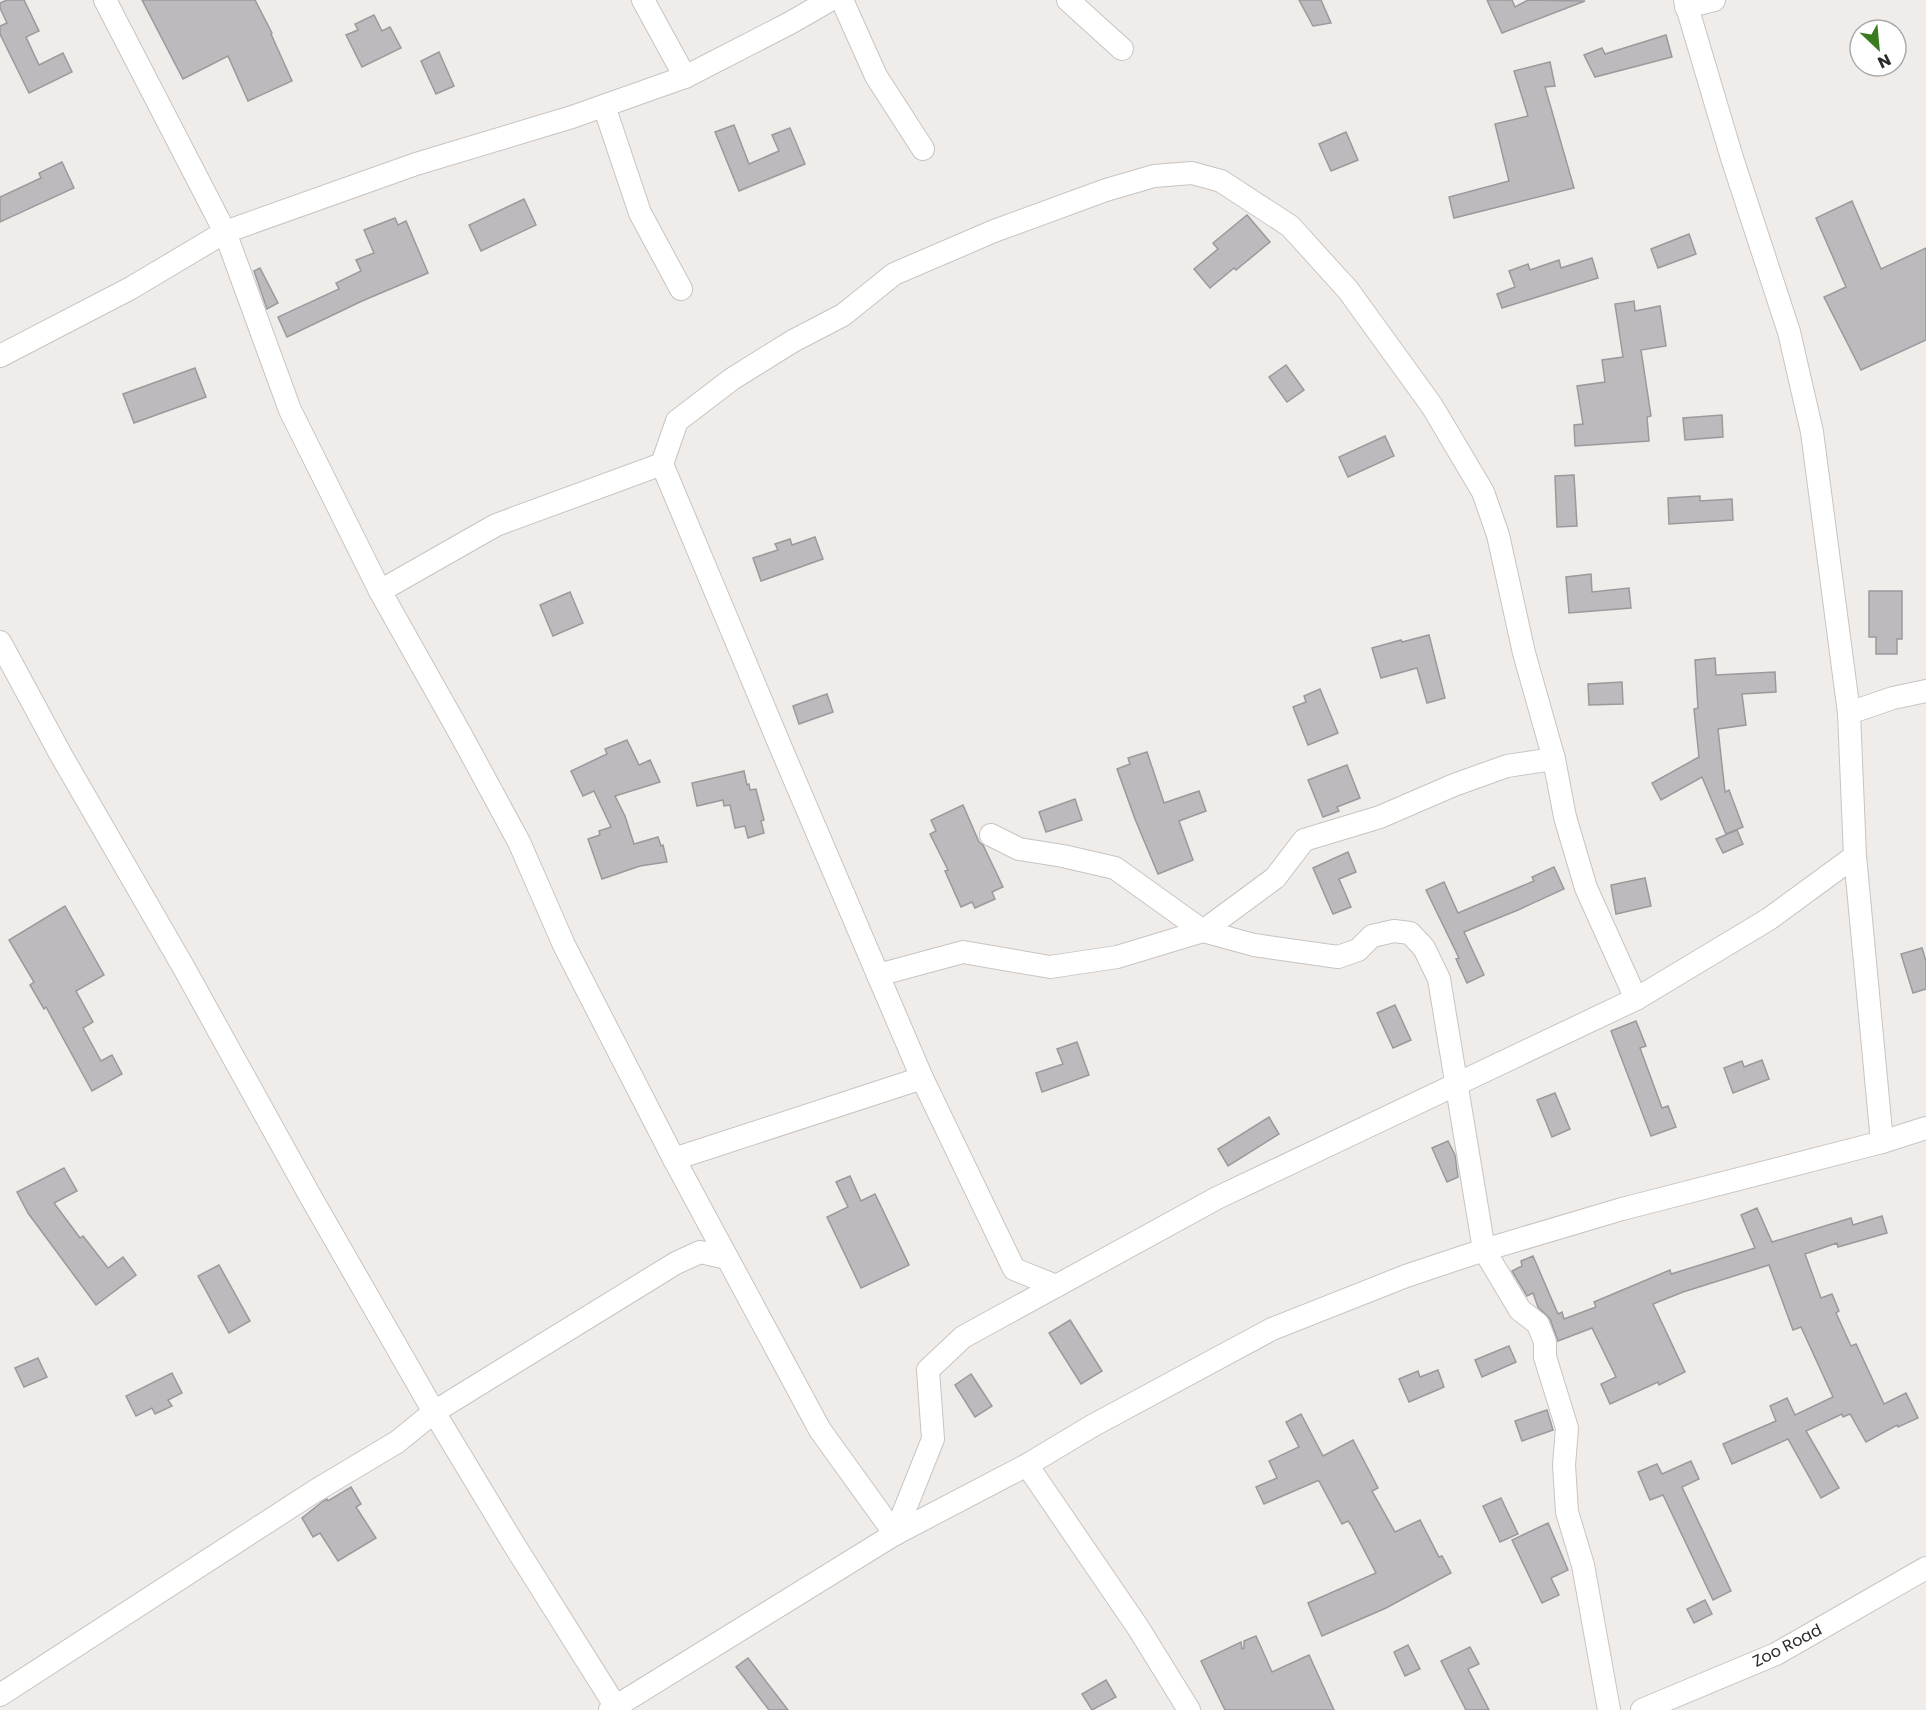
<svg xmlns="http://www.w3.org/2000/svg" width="1926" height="1710" font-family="Poppins,sans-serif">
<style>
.building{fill:#bcbabd;stroke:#9b999c;stroke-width:1.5}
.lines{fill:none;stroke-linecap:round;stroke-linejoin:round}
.street-casing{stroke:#c7c4c2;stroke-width:24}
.street{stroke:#fff;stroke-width:22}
.labels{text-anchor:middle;stroke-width:6;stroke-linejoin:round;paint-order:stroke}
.street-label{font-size:16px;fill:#2c2b2a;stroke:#fff}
</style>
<rect width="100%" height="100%" fill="#f0ecea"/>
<g class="building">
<path d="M7 0H24L39 31 26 37 39 65 63 53 72 72 29 93 0 34V26L7 23 0 8V3Z"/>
<path d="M142 0H255L272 33 271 34 292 81 248 101 228 56 183 79Z"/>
<path d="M1299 0H1321L1331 23 1313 26Z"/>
<path d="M1487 0H1512L1515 7 1528 0 1585 1 1502 33Z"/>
<path d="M374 15 382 31 390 27 401 48 362 67 346 35 358 30 355 24Z"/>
<path d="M1666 35 1672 57 1595 77 1584 55 1602 48 1605 54Z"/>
<path d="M439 52 454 86 436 94 421 61Z"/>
<path d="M1550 62 1555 86 1545 87 1574 188 1454 218 1449 197 1509 181 1495 124 1528 116 1514 71Z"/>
<path d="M734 125 749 164 779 151 772 135 790 128 805 164 739 191 715 132Z"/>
<path d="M1346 132 1358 160 1331 171 1319 144Z"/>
<path d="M62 162 74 188 0 222V197L41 178 39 173Z"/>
<path d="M524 199 536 225 481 251 469 225Z"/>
<path d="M1852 201 1881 269 1926 248V340L1861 370 1824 297 1846 287 1816 218Z"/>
<path d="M1247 215 1270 242 1236 270 1234 268 1210 288 1194 269 1218 249 1213 243Z"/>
<path d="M395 218 398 225 406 221 428 273 362 301 287 337 278 317 339 289 336 283 361 271 356 260 374 253 364 230Z"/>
<path d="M1689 234 1696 254 1658 268 1651 249Z"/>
<path d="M1592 258 1598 278 1502 308 1497 294 1515 287 1509 271 1528 264 1530 270 1559 260 1561 268Z"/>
<path d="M260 268 278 303 267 309 254 271Z"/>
<path d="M1634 301 1635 311 1660 306 1666 346 1641 350 1651 416 1647 417 1649 441 1575 446 1574 425 1583 424 1577 386 1605 382 1602 360 1623 357 1615 304Z"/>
<path d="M1286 365 1304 390 1287 402 1269 377Z"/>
<path d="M195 368 206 397 134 423 123 394Z"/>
<path d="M1722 415 1723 437 1685 440 1683 418Z"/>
<path d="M1385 436 1394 456 1348 477 1339 457Z"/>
<path d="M1574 475 1577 526 1557 527 1555 476Z"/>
<path d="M1700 496V501L1732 499 1733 520 1669 524 1668 498Z"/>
<path d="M815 537 823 559 761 581 753 558 778 550 775 544 790 539 792 545Z"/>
<path d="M1591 574 1592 592 1629 588 1631 608 1569 613 1566 577Z"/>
<path d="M1869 591H1902V639H1897V654H1876V637H1869Z"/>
<path d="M570 592 583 623 553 636 540 605Z"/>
<path d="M1429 635 1445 698 1427 703 1417 668 1381 678 1372 648 1401 640 1402 642Z"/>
<path d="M1715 658 1716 675 1775 672 1776 692 1742 694 1746 725 1718 729 1725 792 1729 790 1743 827 1726 834 1702 777 1661 800 1652 783 1699 757 1694 709 1698 708 1695 660Z"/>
<path d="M1622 682 1623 704 1589 705 1588 684Z"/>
<path d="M1320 689 1338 733 1308 745 1293 707 1306 702 1304 696Z"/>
<path d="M827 694 833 712 799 724 793 706Z"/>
<path d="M627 740 639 765 650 760 660 782 615 796 625 816 634 844 658 837 661 846 663 845 667 862 640 866 602 879 588 839 600 835 599 831 611 827 594 791 583 796 571 771 607 754 605 749Z"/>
<path d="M1147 752 1164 803 1199 791 1206 811 1179 821 1193 860 1158 874 1135 819 1117 769 1130 764 1128 758Z"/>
<path d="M1347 765 1360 798 1337 807 1339 811 1323 817 1308 780Z"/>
<path d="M744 771 747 785 749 784 750 790 756 789 764 820 761 821 764 833 748 838 745 826 735 828 730 805 724 806 723 800 697 806 692 783Z"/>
<path d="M1075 799 1082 820 1046 832 1039 812Z"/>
<path d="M963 805 979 842 983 845 1003 887 992 892 995 899 975 908 972 902 961 907 945 871 948 870 930 834 936 831 931 820Z"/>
<path d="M1737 830 1743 844 1723 853 1716 839Z"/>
<path d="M1348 852 1356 872 1339 879 1351 907 1333 914 1313 868Z"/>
<path d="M1554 867 1564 889 1518 910 1464 932 1484 975 1467 983 1456 959 1459 958 1426 890 1444 882 1458 913 1534 881 1532 877Z"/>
<path d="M1645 878 1651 906 1616 914 1611 885Z"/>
<path d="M65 906 104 975 76 991 93 1022 83 1028 101 1061 112 1055 122 1074 92 1091 46 1007 44 1009 30 985 34 982 9 940Z"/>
<path d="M1922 948 1926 961V989L1913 993 1901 954Z"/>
<path d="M1395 1005 1411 1040 1393 1048 1377 1013Z"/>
<path d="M1636 1021 1646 1046 1640 1048 1662 1108 1668 1106 1676 1127 1651 1136 1611 1031Z"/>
<path d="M1077 1042 1089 1075 1042 1092 1036 1073 1063 1064 1057 1049Z"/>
<path d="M1762 1060 1769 1079 1733 1093 1724 1068 1742 1061 1744 1067Z"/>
<path d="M1555 1093 1570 1129 1552 1137 1537 1100Z"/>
<path d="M1269 1117 1279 1134 1228 1166 1218 1149Z"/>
<path d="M1448 1141 1455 1155 1458 1177 1447 1182 1432 1148Z"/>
<path d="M64 1168 77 1191 54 1203 80 1238 83 1236 108 1268 123 1257 136 1275 96 1305 28 1213 17 1192Z"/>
<path d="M850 1176 861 1201 875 1194 909 1265 861 1288 827 1217 848 1207 836 1182Z"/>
<path d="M1757 1208 1772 1242 1851 1218 1853 1225 1882 1216 1887 1233 1838 1247 1837 1243 1805 1254 1821 1298 1832 1294 1839 1311 1836 1313 1851 1346 1856 1344 1884 1404 1906 1393 1918 1418 1898 1427 1897 1425 1866 1442 1850 1414 1843 1417 1842 1414 1806 1431 1839 1488 1821 1498 1788 1439 1732 1464 1723 1444 1776 1421 1770 1406 1787 1398 1795 1415 1833 1397 1801 1327 1793 1330 1769 1265 1683 1292 1653 1304 1685 1372 1659 1385 1658 1382 1610 1404 1601 1384 1616 1377 1592 1328 1558 1341 1550 1319 1538 1307 1533 1293 1527 1296 1512 1271 1522 1266 1521 1261 1533 1256 1558 1314 1562 1312 1564 1319 1596 1307 1594 1302 1670 1270 1671 1274 1755 1248 1741 1215Z"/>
<path d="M219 1265 250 1321 229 1333 198 1276Z"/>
<path d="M1070 1320 1102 1371 1081 1384 1049 1333Z"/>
<path d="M1509 1346 1516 1362 1482 1377 1475 1360Z"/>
<path d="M38 1358 47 1377 24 1387 15 1368Z"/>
<path d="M1438 1370 1444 1387 1409 1402 1399 1379 1418 1371 1420 1377Z"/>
<path d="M172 1373 182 1393 168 1400 172 1406 155 1414 152 1408 136 1416 126 1396Z"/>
<path d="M971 1374 992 1406 975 1417 955 1385Z"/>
<path d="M1547 1410 1553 1430 1522 1441 1515 1421Z"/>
<path d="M1301 1414 1323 1456 1353 1440 1378 1488 1372 1491 1395 1532 1420 1520 1439 1557 1442 1556 1451 1573 1386 1608 1322 1636 1308 1603 1376 1573 1351 1525 1348 1521 1342 1524 1319 1481H1317L1264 1504 1256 1487 1277 1478 1269 1461 1299 1447 1286 1422Z"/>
<path d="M1691 1461 1699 1479 1682 1487 1731 1591 1713 1600 1663 1495 1650 1500 1638 1472 1657 1464 1662 1474Z"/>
<path d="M351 1487 361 1504 356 1507 376 1538 338 1561 320 1533 313 1537 302 1518 322 1502 327 1499 328 1501Z"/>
<path d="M1501 1498 1518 1534 1500 1542 1483 1506Z"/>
<path d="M1548 1523 1568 1570 1551 1578 1559 1595 1542 1603 1512 1540Z"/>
<path d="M1705 1600 1712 1614 1694 1623 1687 1609Z"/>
<path d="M1256 1636 1272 1672 1309 1655 1334 1710H1225L1201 1661 1241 1642 1242 1649 1244 1648V1641Z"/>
<path d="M1408 1645 1420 1669 1405 1676 1394 1652Z"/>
<path d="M1470 1647 1479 1664 1468 1669 1489 1710H1466L1441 1661Z"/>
<path d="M748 1658 788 1710H769L736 1667Z"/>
<path d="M1106 1680 1116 1697 1092 1710 1082 1694Z"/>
</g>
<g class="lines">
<defs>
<g id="street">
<path d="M105 0 225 232 290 410 380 591 461 735 519 842 564 945 674 1159 820 1430 895 1534"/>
<path d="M643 0 685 77"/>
<path d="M842 0 876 76 923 149"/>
<path d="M1068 0 1122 49"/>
<path d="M1685 0 1732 158 1789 332 1812 432 1849 713 1855 856 1882 1142"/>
<path d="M1686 7 1714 0"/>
<path d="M604 106 640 213 681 289"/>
<path d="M0 356 131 288 225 232 416 164 572 117 685 77 790 23 830 0"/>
<path d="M662 464 784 755 922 1078 1014 1269 1056 1286"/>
<path d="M380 591 496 525 662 464 677 421 732 379 793 341 843 315 894 274 994 231 1106 190 1154 176 1192 173 1221 181 1290 226 1348 290 1432 406 1483 492 1498 535 1524 653 1554 759 1565 817 1586 888 1636 999"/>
<path d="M0 642 61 755 184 968 309 1194 434 1412 513 1543 616 1707"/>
<path d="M1849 713 1893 698 1926 691"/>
<path d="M991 835 1019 849 1063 856 1115 868 1203 931 1254 945 1338 957 1358 950 1372 936 1394 931 1410 933 1424 948 1439 979 1484 1250 1520 1310 1538 1324 1545 1342V1357L1567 1428 1564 1465 1567 1512 1583 1565 1609 1710"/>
<path d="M878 975 963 952 1050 967 1117 957 1203 931 1275 878 1304 840 1380 817 1454 785 1507 766 1554 759"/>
<path d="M674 1159 922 1078"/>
<path d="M1027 1465 1139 1629 1189 1710"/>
<path d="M895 1534 933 1439 928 1370 963 1337 1217 1198 1636 999 1769 919 1855 856"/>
<path d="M0 1695 315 1491 397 1442 434 1412 676 1263 700 1252 727 1258"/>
<path d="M610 1710 895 1534 1027 1465 1092 1426 1272 1329 1406 1276 1484 1250 1622 1209 1882 1142 1926 1128"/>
<path d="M1642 1710 1776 1654 1926 1568"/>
</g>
</defs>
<use href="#street" class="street-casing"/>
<use href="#street" class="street"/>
</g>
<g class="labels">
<g class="street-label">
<text transform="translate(1787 1645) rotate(-27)" y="6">Zoo Road</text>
</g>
</g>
<g transform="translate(1878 48) rotate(154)"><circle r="28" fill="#ffffff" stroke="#abaaaa" stroke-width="1.5"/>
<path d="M0-4.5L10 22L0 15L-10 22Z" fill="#397c1e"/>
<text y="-9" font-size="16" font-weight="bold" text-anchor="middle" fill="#2c2b2a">N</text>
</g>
</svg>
